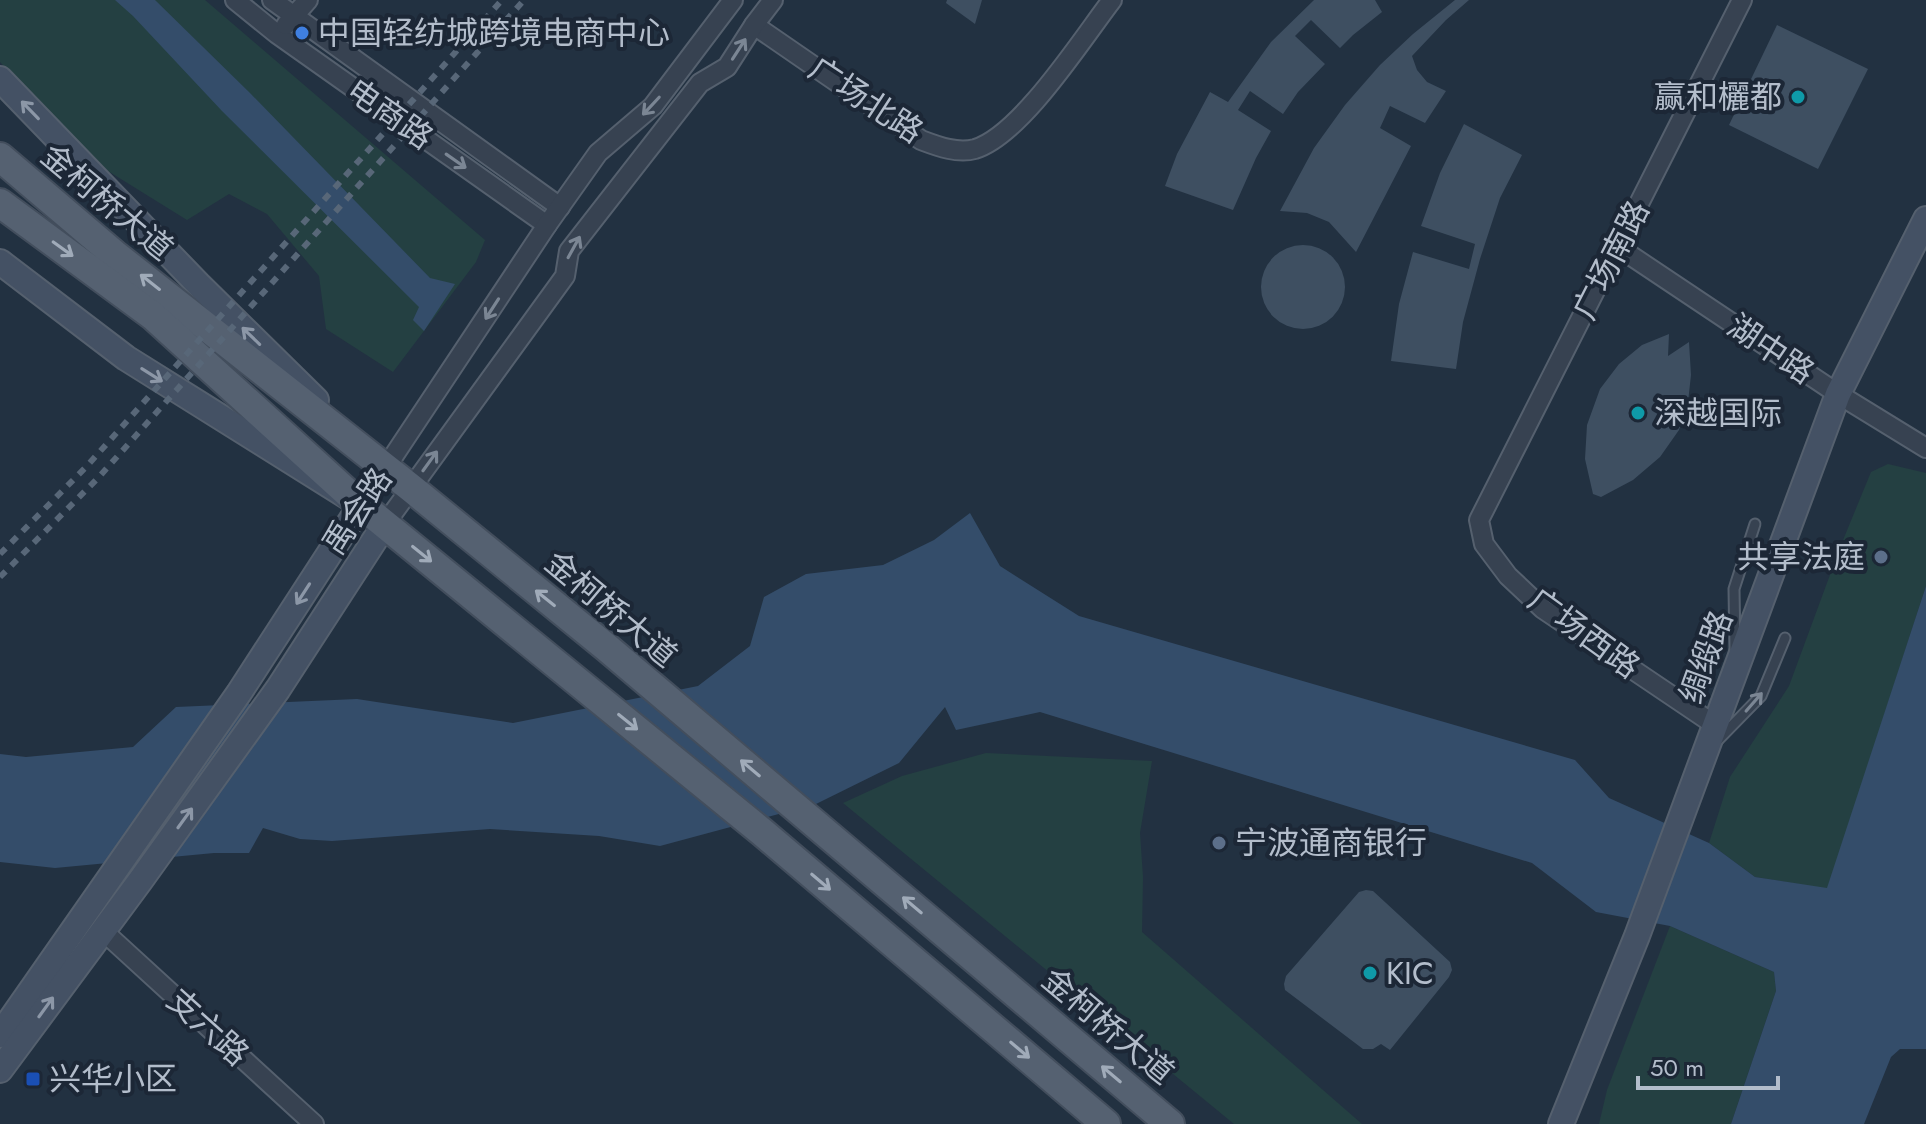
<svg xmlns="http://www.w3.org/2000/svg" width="1926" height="1124" font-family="Jost,'Noto Sans SC',sans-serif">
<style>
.green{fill:#244042}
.water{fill:#344d6a}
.building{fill:#3e4f61}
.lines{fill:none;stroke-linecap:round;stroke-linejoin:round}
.lane-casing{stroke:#55606e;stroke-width:13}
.street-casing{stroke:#55606e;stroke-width:22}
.secondary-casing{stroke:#55606e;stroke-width:28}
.primary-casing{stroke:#434e5d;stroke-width:32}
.lane{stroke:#374251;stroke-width:9}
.street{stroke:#374251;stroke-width:18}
.secondary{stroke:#445164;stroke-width:24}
.primary{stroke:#556171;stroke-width:28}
.rail{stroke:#586778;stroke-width:6;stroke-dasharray:8 8;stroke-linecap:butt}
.oneway{stroke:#7b8694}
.oneway2{stroke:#8c97a7}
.oneway3{stroke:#a0abb9}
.shop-dot{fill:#3f7fe0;stroke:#1c2736;stroke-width:3}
.culture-dot{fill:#0f9aa8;stroke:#1c2736;stroke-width:3}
.service-dot{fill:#5c6f8a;stroke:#1c2736;stroke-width:3}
.transit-dot{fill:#1a4fb4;stroke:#1c2736;stroke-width:3}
.labels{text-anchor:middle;stroke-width:8;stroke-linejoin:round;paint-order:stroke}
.poi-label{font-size:32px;fill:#b3bdcb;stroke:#1c2736;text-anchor:start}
.street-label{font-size:32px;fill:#b3bdcb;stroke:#1c2736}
</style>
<rect width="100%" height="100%" fill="#223141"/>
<g class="green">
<path d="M0 0H205L485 240 476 262 393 372 326 329 319 276 267 214 229 194 187 220 108 171 0 62Z"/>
<path d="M1888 464 1926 473V586L1828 889 1755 877 1709 843 1730 777 1789 686 1841 545 1871 472Z"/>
<path d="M986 753 1152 761 1140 833 1143 877 1142 932 1362 1124H1234L843 803 902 776Z"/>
<path d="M1670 926 1774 972 1776 991 1731 1124H1599L1607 1090Z"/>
</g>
<g class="water">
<path d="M115 0H155L250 93 430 278 455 284 424 331 413 320 419 307 222 111 133 16Z"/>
<path d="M970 513 1000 566 1079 616 1575 760 1609 798 1709 843 1755 877 1827 888 1926 586V1049H1900L1891 1057 1864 1124H1731L1776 991 1774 972 1670 926 1596 912 1532 863 1040 712 956 730 945 707 899 763 816 804 660 846 599 836 490 829 332 841 300 839 263 828 249 853H214L55 868 0 862V754L26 757 133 747 176 707 357 699 513 723 698 686 750 646 764 597 806 574 883 565 934 540Z"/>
</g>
<g class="building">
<path d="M947 0H982L975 24 946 3Z"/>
<path d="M1314 0H1375L1382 12 1353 35 1340 48 1311 20 1295 36 1325 64 1298 92 1283 114 1250 91 1238 110 1271 131 1256 158 1233 210 1165 186 1177 154 1210 92 1228 102 1271 42Z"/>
<path d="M1455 0H1469L1446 20 1412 56 1417 70 1427 82 1446 91 1425 123 1390 106 1380 128 1411 146 1356 252 1329 222 1307 213 1280 211 1314 148 1345 105 1380 65 1413 34Z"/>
<path d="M1777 25 1868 69 1818 169 1729 125Z"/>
<path d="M1464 124 1522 155 1500 198 1480 259 1463 322 1456 369 1391 361 1399 304 1413 252 1469 269 1475 244 1421 226 1440 173Z"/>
<circle cx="1303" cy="287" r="42"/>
<path d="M1669 334 1668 356 1689 342 1691 375 1688 402 1679 430 1660 457 1633 480 1601 497 1593 494 1585 459 1587 425 1600 389 1619 364 1642 345Z"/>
<path d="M1366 890 1373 891 1450 962 1452 970 1449 977 1390 1050 1381 1044 1373 1049H1363L1285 990 1284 984 1286 976 1359 892Z"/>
</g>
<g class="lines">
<defs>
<g id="lane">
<path d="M1735 649 1734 589 1755 524"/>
<path d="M1718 740 1761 696 1785 638"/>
</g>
<g id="street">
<path d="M235 0 277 34 547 225"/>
<path d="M272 0 560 207"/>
<path d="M286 25 308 0"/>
<path d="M754 25 921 140C937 146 957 154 975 149 1021 135 1082 39 1112 0"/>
<path d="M1618 247 1838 394 1926 448"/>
<path d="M361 505 547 225 598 153 653 106 733 0"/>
<path d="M385 524 565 276 569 251 700 83 727 67 754 25 773 0"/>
<path d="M1715 725 1543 609 1508 576 1484 544 1479 520 1742 0"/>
<path d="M102 930 314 1124"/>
</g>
<g id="secondary">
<path d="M0 79 198 284 316 400"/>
<path d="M0 262 126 358 361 505 239 693 0 1035"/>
<path d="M0 1070 140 881 278 689 385 524"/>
<path d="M1561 1124 1637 936 1838 394 1926 219"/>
</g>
<g id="primary">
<path d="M0 157 114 254 411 488 606 647 1170 1124"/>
<path d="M0 203 153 316 361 505 762 832 1106 1124"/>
</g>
</defs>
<use href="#lane" class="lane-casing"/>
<use href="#street" class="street-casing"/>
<use href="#secondary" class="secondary-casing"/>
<use href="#primary" class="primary-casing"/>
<use href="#lane" class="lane"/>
<use href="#street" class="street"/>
<use href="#secondary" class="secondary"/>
<use href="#primary" class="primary"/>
<g class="rail">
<path d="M0 554 87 466 502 0"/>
<path d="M0 577 99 477 524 0"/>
</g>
</g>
<defs><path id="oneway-shaft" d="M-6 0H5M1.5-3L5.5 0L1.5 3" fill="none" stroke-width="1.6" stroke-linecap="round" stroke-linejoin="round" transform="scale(2)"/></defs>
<g class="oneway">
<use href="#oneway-shaft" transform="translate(739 49) rotate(-57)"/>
<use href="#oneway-shaft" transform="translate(651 106) rotate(133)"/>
<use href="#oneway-shaft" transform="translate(456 161) rotate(35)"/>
<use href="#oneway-shaft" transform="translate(574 247) rotate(-61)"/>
<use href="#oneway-shaft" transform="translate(492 309) rotate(123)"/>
<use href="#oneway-shaft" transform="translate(430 461) rotate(-54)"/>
<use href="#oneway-shaft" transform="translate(1754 702) rotate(-49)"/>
</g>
<g class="oneway2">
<use href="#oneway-shaft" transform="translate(30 110) rotate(-134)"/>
<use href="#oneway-shaft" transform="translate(251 336) rotate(-136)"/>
<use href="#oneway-shaft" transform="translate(152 375) rotate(32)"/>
<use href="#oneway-shaft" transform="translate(303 594) rotate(123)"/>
<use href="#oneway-shaft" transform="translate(185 818) rotate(-54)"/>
<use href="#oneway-shaft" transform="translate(46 1007) rotate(-54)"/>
</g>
<g class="oneway3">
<use href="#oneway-shaft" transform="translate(63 249) rotate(36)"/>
<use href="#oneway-shaft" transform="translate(150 282) rotate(-142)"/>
<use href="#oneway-shaft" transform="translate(422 554) rotate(39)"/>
<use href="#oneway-shaft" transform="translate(545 598) rotate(-141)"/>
<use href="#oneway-shaft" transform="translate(628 722) rotate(39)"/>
<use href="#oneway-shaft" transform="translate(750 768) rotate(-140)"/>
<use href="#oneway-shaft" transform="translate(821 882) rotate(40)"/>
<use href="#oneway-shaft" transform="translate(912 905) rotate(-140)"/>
<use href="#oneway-shaft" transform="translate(1020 1050) rotate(40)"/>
<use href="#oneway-shaft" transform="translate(1111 1074) rotate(-140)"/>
</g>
<circle class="shop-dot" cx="302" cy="33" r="8"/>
<g class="culture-dot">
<circle cx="1798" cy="97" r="8"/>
<circle cx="1638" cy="413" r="8"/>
<circle cx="1370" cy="973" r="8"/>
</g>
<g class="service-dot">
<circle cx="1881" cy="557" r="8"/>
<circle cx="1219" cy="843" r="8"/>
</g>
<rect class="transit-dot" x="25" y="1071" width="16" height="16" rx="4"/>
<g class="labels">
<g class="poi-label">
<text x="318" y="44">中国轻纺城跨境电商中心</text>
<text x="1782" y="108" text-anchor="end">赢和欐都</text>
<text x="1654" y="424">深越国际</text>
<text x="1865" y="568" text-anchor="end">共享法庭</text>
<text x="1235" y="854">宁波通商银行</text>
<text x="1386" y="984">KIC</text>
<text x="49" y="1090">兴华小区</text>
</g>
<g class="street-label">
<text transform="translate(866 100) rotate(33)" y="11">广场北路</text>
<text transform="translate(390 114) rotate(35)" y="11">电商路</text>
<text transform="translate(107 202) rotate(40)" y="11">金柯桥大道</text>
<text transform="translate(1611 260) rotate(-63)" y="11">广场南路</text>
<text transform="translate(1771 349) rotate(34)" y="11">湖中路</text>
<text transform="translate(357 511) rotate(-56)" y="11">禹会路</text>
<text transform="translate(611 609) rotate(40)" y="11">金柯桥大道</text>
<text transform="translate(1584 633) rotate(36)" y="11">广场西路</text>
<text transform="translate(1706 657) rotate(-70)" y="11">绸缎路</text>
<text transform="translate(1108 1026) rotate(40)" y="11">金柯桥大道</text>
<text transform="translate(208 1027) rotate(42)" y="11">支六路</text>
</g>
</g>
<path d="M1638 1076v12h140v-12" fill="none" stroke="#b3bdcb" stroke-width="4"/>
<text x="1650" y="1076" font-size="24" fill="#b3bdcb" stroke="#1c2736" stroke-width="6" paint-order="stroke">50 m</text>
</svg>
